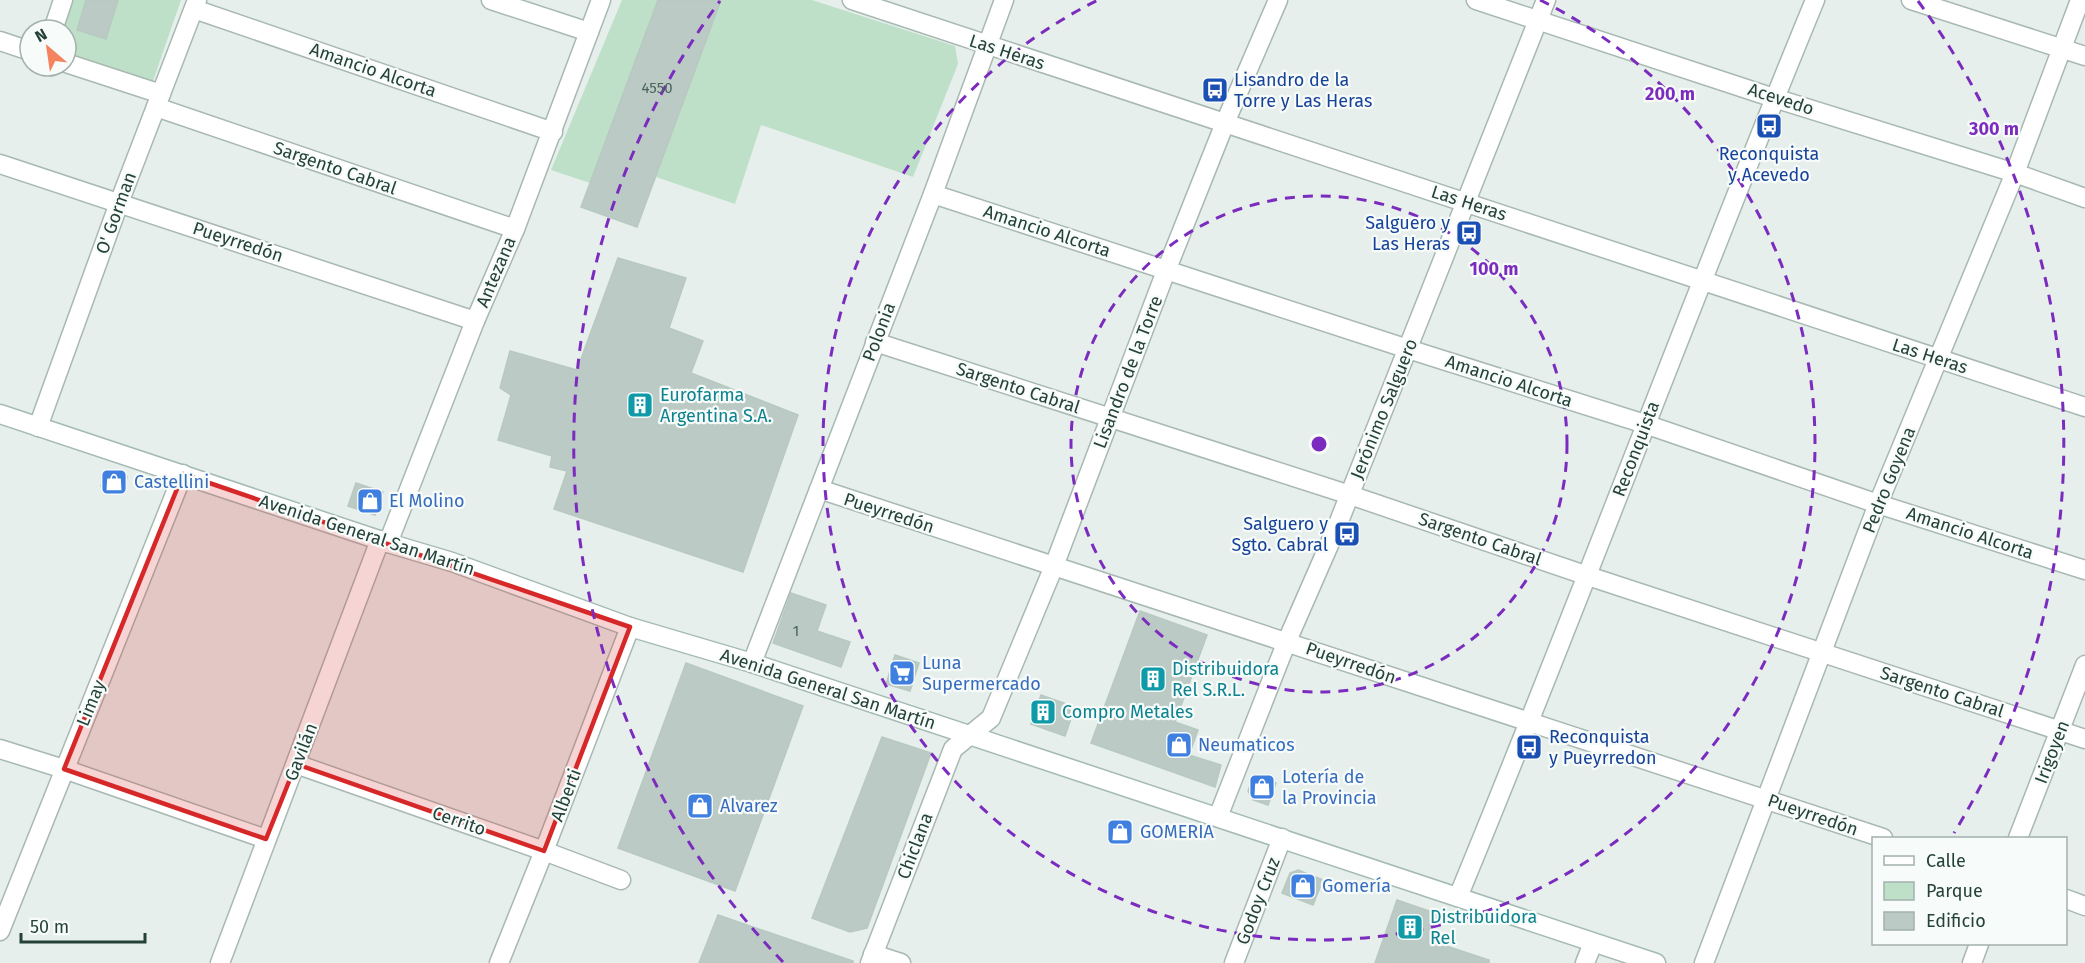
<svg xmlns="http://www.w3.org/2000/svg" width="2085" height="963" font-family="'Fira Sans',sans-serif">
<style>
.green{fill:#bfe0c8}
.building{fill:#bbcac4;stroke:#b8c9c2;stroke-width:1.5}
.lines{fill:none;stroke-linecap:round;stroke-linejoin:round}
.minor-casing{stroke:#a8b8b2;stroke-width:21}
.tertiary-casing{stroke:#a8b8b2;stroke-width:21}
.secondary-casing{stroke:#a4bbb3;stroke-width:21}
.minor{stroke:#fff;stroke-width:18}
.tertiary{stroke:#fff;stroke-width:18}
.secondary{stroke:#fff;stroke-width:18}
.marked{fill:#d62828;fill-opacity:0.2;stroke:#d62828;stroke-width:4.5;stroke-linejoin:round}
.ring{fill:none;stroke:#7b2cbf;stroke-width:3;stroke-dasharray:10 8}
.labels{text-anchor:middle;stroke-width:4.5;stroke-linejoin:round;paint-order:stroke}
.number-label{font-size:15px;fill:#4a645c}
.street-label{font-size:18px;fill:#24423a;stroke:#f7fbf9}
.transit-label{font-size:18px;fill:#164399;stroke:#f7fbf9;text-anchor:start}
.culture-label{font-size:18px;fill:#0d838f;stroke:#f7fbf9;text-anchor:start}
.shop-label{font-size:18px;fill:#366cbe;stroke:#f7fbf9;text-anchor:start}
.centre{fill:#7b2cbf;stroke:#f7fbf9;stroke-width:3}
.ring-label{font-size:18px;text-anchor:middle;font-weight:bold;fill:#7b2cbf;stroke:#f7fbf9;stroke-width:4.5;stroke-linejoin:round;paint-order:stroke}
</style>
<rect width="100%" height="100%" fill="#e6efeb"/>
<g class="green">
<path d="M67 0H181L153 81 150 82 66 55V30H57Z"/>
<path d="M622 0H658L590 183 551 170Z"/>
<path d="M721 0H812L955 46 958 64 913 177 761 125 735 204 656 177Z"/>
</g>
<g class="building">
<path d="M86 0H118L106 39 77 30Z"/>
<path d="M658 0H721L637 227 581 207Z"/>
<path d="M618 258 686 278 669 328 703 341 691 373 798 415 743 572 554 509 567 471 550 467 552 456 498 440 511 395 500 388 510 351 577 370Z"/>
<path d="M106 470 127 477 122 493 101 486Z"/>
<path d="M356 483 383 492 375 515 348 506Z"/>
<path d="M791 593 826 605 817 631 850 642 841 667 773 643Z"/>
<path d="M1140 611 1207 635 1175 722 1198 730 1189 755 1221 765 1215 787 1091 743Z"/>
<path d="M895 655 919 663 910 691 886 684Z"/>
<path d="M686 663 803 706 735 891 618 848Z"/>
<path d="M1041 695 1075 707 1065 736 1031 724Z"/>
<path d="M882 737 931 753 867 928 850 932 812 918Z"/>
<path d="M1254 775 1276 783 1268 805 1253 800 1248 791Z"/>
<path d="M1298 870 1323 880 1313 905 1282 893 1290 873Z"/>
<path d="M1397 900 1438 914 1428 940 1489 960V963H1375Z"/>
<path d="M718 915 853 961V963H699Z"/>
</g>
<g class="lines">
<defs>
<g id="minor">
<path d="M491 0 589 32"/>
<path d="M852 0 2085 407"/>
<path d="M1476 0 1774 98 2015 173 2085 198"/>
<path d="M1911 0 2085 56"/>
<path d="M194 9 553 132"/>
<path d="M53 30 63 0"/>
<path d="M0 41 30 51"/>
<path d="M66 63 161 94"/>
<path d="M156 107 515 229"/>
<path d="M0 164 475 321"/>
<path d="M933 194 1408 349 1645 424 1878 504 2085 570"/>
<path d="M875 342 1350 495 1588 576 2085 739"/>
<path d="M38 427 119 203 197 0"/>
<path d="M819 489 1883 838"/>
<path d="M388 543 475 321 515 229 601 0"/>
<path d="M0 749 64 769 266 839"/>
<path d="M296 764 544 851 621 880"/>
<path d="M1218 817 1287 641 1336 529 1546 0"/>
<path d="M2018 838 2085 665"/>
<path d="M1458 897C1581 600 1692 298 1815 0"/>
<path d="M2066 899 2085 906"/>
<path d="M0 931 183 474"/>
<path d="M873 954 901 963"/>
<path d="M220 963 380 540"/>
<path d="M499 963 544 851 630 627"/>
<path d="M1234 963 1282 838"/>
<path d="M1585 963 1593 943"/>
<path d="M1704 963 1878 504 2015 173 2080 0"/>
<path d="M1972 963 1979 944"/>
</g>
<g id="tertiary">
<path d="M752 663 933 194 1004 0"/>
<path d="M870 963 953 749 991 718 1054 566 1166 271 1225 123 1278 0"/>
</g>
<path id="secondary" d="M0 414 388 543 452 562 630 627 752 663 1656 963"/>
</defs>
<use href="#minor" class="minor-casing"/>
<use href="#tertiary" class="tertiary-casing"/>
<use href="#secondary" class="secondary-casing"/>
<use href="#minor" class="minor"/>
<use href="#tertiary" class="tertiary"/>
<use href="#secondary" class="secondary"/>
</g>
<path class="marked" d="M183 474 630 627 544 851 296 764 266 839 64 769Z"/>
<g class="ring">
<circle cx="1319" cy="444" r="248"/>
<path d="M1540 0A496 496 0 1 1 1098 0"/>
<path d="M783 962A745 745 0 0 1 720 1M1918 1A745 745 0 0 1 1954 833"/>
</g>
<defs>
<symbol id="bus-square" viewBox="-11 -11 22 22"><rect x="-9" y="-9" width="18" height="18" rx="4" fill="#1a4fb4" stroke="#f7fbf9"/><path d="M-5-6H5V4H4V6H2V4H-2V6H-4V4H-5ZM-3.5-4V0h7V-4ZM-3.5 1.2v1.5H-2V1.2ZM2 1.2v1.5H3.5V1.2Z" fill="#fff"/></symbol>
<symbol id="building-square" viewBox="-11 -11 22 22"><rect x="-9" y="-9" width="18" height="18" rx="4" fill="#0f9aa8" stroke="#f7fbf9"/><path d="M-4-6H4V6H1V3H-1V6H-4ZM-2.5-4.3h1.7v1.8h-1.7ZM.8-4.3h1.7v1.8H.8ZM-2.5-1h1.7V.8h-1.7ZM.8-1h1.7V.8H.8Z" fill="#fff"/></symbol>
<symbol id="shop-square" viewBox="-11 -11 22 22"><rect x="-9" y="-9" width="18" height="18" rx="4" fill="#3f7fe0" stroke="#f7fbf9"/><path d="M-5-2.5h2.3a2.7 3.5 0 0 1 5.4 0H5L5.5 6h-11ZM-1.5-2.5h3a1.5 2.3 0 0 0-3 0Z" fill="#fff"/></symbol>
<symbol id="supermarket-square" viewBox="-11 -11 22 22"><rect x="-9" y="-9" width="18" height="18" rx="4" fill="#3f7fe0" stroke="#f7fbf9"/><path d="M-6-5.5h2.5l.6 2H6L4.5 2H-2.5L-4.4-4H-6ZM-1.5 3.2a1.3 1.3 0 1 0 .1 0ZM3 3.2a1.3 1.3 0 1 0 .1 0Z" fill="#fff"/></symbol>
</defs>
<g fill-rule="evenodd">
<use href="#bus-square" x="1200" y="75" width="30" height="30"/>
<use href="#bus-square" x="1754" y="111" width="30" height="30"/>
<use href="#bus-square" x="1454" y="218" width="30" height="30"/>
<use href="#building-square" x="625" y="390" width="30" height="30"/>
<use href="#shop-square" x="99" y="467" width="30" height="30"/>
<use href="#shop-square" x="355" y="486" width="30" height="30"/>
<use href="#bus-square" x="1332" y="519" width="30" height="30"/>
<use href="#supermarket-square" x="887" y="658" width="30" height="30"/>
<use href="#building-square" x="1138" y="664" width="30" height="30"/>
<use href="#building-square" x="1028" y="697" width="30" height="30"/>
<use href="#shop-square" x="1164" y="730" width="30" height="30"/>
<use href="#bus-square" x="1514" y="732" width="30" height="30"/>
<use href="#shop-square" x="1247" y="772" width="30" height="30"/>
<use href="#shop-square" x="685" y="791" width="30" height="30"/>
<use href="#shop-square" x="1105" y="817" width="30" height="30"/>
<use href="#shop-square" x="1288" y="871" width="30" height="30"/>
<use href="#building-square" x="1395" y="912" width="30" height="30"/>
</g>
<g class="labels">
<g class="number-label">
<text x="657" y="93">4550</text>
<text x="796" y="636">1</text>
</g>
<g class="street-label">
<text transform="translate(1007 52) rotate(18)" y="6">Las Heras</text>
<text transform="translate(373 70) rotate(19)" y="6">Amancio Alcorta</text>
<text transform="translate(1781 99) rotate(18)" y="6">Acevedo</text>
<text transform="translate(335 168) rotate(19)" y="6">Sargento Cabral</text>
<text transform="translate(1469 203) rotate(18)" y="6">Las Heras</text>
<text transform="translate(116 213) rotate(-70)" y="6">O' Gorman</text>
<text transform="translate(1047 231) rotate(18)" y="6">Amancio Alcorta</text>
<text transform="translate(238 242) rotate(18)" y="6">Pueyrredón</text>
<text transform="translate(496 272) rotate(-67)" y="6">Antezana</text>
<text transform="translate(879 332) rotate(-69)" y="6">Polonia</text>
<text transform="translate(1930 356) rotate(18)" y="6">Las Heras</text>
<text transform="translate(1128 372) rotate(-69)" y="6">Lisandro de la Torre</text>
<text transform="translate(1509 381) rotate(18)" y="6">Amancio Alcorta</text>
<text transform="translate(1018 388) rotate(18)" y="6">Sargento Cabral</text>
<text transform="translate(1384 409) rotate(-68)" y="6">Jerónimo Salguero</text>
<text transform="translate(1636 449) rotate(-69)" y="6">Reconquista</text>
<text transform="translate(1889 480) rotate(-68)" y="6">Pedro Goyena</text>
<text transform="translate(889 513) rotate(18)" y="6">Pueyrredón</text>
<text transform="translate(1970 533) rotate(18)" y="6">Amancio Alcorta</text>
<text transform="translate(367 535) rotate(18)" y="6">Avenida General San Martín</text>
<text transform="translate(1480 539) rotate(19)" y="6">Sargento Cabral</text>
<text transform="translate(1351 663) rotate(19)" y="6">Pueyrredón</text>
<text transform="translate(828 689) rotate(18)" y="6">Avenida General San Martín</text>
<text transform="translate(1942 692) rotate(18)" y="6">Sargento Cabral</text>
<text transform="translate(91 703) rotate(-68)" y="6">Limay</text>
<text transform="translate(301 752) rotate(-69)" y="6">Gavilán</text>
<text transform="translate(2052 752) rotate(-69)" y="6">Irigoyen</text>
<text transform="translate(566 795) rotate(-69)" y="6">Alberti</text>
<text transform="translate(1813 815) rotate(19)" y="6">Pueyrredón</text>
<text transform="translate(459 821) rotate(19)" y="6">Cerrito</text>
<text transform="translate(915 846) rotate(-69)" y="6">Chiclana</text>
<text transform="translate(1258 901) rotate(-69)" y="6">Godoy Cruz</text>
</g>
<g class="transit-label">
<text x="1234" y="86">Lisandro de la<tspan x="1234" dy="21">Torre y Las Heras</tspan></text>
<text x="1769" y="160" text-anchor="middle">Reconquista<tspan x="1769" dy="21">y Acevedo</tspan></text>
<text x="1450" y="229" text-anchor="end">Salguero y<tspan x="1450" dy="21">Las Heras</tspan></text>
<text x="1328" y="530" text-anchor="end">Salguero y<tspan x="1328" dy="21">Sgto. Cabral</tspan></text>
<text x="1549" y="743">Reconquista<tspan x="1549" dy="21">y Pueyrredon</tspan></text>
</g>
<g class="culture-label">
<text x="660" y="401">Eurofarma<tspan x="660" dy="21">Argentina S.A.</tspan></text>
<text x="1172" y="675">Distribuidora<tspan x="1172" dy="21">Rel S.R.L.</tspan></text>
<text x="1062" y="718">Compro Metales</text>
<text x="1430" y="923">Distribuidora<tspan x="1430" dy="21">Rel</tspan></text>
</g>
<g class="shop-label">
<text x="134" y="488">Castellini</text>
<text x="389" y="507">El Molino</text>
<text x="922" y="669">Luna<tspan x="922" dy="21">Supermercado</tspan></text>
<text x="1198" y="751">Neumaticos</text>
<text x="1282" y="783">Lotería de<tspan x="1282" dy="21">la Provincia</tspan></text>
<text x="720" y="812">Alvarez</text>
<text x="1140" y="838">GOMERIA</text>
<text x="1322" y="892">Gomería</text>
</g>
</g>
<circle cx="1319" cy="444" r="9" class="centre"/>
<g class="ring-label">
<text x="1670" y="100">200 m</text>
<text x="1994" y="135">300 m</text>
<text x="1494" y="275">100 m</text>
</g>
<rect x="1872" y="837" width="195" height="108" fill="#f7fbf9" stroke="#a3b1ad" stroke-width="1.5"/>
<rect x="1884" y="856" width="30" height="9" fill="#ffffff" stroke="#a3b1ad" stroke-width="1.5"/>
<text x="1926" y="867" font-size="18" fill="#24423a">Calle</text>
<rect x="1884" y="882" width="30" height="18" fill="#bfe0c8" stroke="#a3b1ad" stroke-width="1.5"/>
<text x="1926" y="897" font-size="18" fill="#24423a">Parque</text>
<rect x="1884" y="912" width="30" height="18" fill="#bbcac4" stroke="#a3b1ad" stroke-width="1.5"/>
<text x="1926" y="927" font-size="18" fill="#24423a">Edificio</text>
<g transform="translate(48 48) rotate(331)"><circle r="28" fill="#f7fbf9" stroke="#a3b1ad" stroke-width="1.5"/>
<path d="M0-4.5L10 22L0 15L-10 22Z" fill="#f4845f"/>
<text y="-9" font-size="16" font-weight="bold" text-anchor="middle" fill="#24423a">N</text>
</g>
<path d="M21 933v9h124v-9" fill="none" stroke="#24423a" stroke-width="3"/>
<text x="30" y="933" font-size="18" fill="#24423a" stroke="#f7fbf9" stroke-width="4.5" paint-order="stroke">50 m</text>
</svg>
